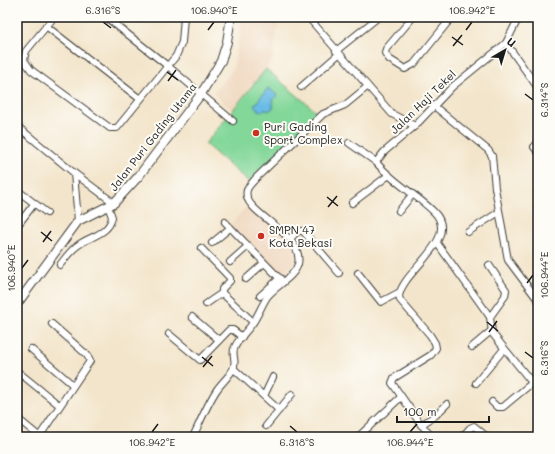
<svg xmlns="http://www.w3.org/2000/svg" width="555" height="454" font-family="Mali,sans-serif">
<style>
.built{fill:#efd6bc}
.green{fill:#82d799;stroke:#4f7a5a}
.water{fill:#6bbce6;stroke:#446c81}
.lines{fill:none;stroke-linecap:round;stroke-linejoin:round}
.minor-casing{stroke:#3c3a36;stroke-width:8}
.tertiary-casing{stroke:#3c3a36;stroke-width:10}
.minor{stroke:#fff;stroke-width:6}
.tertiary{stroke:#fff;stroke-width:8}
.ticks{fill:none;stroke:#1c1c1c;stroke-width:1.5}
.poi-dot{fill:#c8321e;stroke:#fdfcf7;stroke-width:1.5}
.labels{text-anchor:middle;stroke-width:4;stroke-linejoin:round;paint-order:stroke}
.street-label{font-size:11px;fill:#1c1c1c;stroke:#fdfcf7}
.poi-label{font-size:11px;fill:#1c1c1c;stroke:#fdfcf7;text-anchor:start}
.neatline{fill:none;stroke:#1c1c1c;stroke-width:1.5}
.ticks-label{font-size:10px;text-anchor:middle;fill:#1c1c1c}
</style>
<rect width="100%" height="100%" fill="#fdfcf7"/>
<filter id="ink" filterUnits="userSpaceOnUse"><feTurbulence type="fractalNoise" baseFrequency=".025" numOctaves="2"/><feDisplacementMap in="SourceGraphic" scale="8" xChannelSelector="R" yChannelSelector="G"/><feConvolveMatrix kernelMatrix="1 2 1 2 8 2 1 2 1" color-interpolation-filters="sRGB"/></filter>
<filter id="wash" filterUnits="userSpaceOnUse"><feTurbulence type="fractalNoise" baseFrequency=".012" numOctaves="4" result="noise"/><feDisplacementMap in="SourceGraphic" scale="16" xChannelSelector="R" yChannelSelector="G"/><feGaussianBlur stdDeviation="0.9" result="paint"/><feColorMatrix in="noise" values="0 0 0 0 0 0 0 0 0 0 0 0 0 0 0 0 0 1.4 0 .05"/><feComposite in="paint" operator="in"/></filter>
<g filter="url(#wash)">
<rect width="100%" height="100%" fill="#f3e5cb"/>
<g class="built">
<path d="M243 17H279L273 59 233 111 213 93 233 69Z"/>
<path d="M248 204 294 245 296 252 294 261 282 279 230 226Z"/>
</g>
<path class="green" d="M266 69 318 113 249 182 205 144Z"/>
<path class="water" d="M268 88 277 95 273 100V108L268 111 265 108 262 112 254 106Z"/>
</g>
<g filter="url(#ink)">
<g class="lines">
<defs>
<g id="minor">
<path d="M54 17 26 51 24 60 31 70 110 128H117L176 56 182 42 184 17"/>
<path d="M106 17 169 67 233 121"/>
<path d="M308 17 392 114 415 126"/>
<path d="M413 17 386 49 385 53 389 59 405 69 414 64 452 17"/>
<path d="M46 26 140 99"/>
<path d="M506 43 538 88"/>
<path d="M336 51 376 19"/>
<path d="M301 87 339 54"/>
<path d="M434 106 488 150 492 156 495 188 508 260 538 300"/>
<path d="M17 126 74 173 114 203"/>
<path d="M538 142 534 147 538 152"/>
<path d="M349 143 376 162"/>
<path d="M74 173 78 221"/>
<path d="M17 190 47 213"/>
<path d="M352 203 389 175"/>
<path d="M399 211 412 195"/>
<path d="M225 222 283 282"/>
<path d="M17 226 34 204"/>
<path d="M468 232 499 212"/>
<path d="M290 239 298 231H303L339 273"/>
<path d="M212 243 230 228"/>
<path d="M437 243 490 317 492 333 538 390"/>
<path d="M201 248 230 278V281L222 289V293"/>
<path d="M230 262 248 246"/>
<path d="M60 265C65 258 70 251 77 246 89 236 109 235 112 217L108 206"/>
<path d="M489 265 506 290 505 296 490 317"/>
<path d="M358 273 381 302 400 292"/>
<path d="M246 279 264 263"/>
<path d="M260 296 280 278"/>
<path d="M206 304 222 293 253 322"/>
<path d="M192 317 219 340"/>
<path d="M169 334 200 360 229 330H233L242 337"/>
<path d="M472 347 491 331"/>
<path d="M31 349 73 385"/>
<path d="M234 369 279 410"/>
<path d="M17 371 59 405"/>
<path d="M476 383 504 349"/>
<path d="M264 396 273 377"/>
<path d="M492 402 497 407H503L532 383"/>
<path d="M17 418 40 437"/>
<path d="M421 425 436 415 447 404"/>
<path d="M266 426 292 394"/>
<path d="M39 437 90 361 87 355 52 324"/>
<path d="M193 437C200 422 207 405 216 391 221 383 229 377 233 369 237 362 232 356 234 349 238 338 248 331 254 321 259 313 262 305 267 297 275 286 294 278 298 264 305 232 240 213 247 190 248 186 254 181 256 178L323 114 345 105 367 87"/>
<path d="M358 437 401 397"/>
<path d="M432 437 420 423 392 383 394 378 431 355 436 348 435 343 430 335 400 300 399 296C403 270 461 239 434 212 416 194 392 182 376 162L384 152 415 126 452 87 506 43 519 17"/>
<path d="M462 437 470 428 474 426 487 437"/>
</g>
<path id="tertiary" d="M17 304 78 221 114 203 138 177 201 94 221 61 227 42 231 17"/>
</defs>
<use href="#minor" class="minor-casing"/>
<use href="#tertiary" class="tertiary-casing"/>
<use href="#minor" class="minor"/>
<use href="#tertiary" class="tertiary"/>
</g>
</g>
<path class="ticks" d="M103 22 111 28M208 30 214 22M466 30 472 22M452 37 463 45M453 46 462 35M167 72 178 80M168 81 176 70M525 94 533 100M327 197 338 206M328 207 337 196M41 232 52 241M43 242 51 231M22 268 28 260M527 283 533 275M487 322 498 331M489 332 497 321M525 352 533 358M202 357 213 366M203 367 212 356M290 426 297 432M152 432 158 424M410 432 417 424"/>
<g class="poi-dot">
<circle cx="256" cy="133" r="4"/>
<circle cx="261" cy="236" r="4"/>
</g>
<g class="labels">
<g class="street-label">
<text transform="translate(423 102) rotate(-44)" y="4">Jalan Haji Tekel</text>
<text transform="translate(153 137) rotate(-52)" y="4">Jalan Puri Gading Utama</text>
</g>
<g class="poi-label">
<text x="264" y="131">Puri Gading<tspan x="264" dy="13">Sport Complex</tspan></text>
<text x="269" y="234">SMPN 47<tspan x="269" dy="13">Kota Bekasi</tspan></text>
</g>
</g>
<rect width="555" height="454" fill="none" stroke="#fdfcf7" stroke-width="44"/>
<g transform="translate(505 50) rotate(38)" stroke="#fdfcf7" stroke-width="3" paint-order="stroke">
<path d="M0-3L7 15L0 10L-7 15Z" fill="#1c1c1c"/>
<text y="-6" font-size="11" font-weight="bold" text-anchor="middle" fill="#1c1c1c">U</text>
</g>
<path d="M397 416v6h92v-6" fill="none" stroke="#1c1c1c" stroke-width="2"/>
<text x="403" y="416" font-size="12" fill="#1c1c1c" stroke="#fdfcf7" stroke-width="3" paint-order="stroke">100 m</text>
<rect x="22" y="22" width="511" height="410" class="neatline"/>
<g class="ticks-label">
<text x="103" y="14">6.316°S</text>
<text x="214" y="14">106.940°E</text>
<text x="472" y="14">106.942°E</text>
<text transform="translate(544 100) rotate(-90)" y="4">6.314°S</text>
<text transform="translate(11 268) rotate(-90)" y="4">106.940°E</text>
<text transform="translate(544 275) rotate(-90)" y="4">106.944°E</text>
<text transform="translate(544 358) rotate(-90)" y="4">6.316°S</text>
<text x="152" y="446">106.942°E</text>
<text x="297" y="446">6.318°S</text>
<text x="410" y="446">106.944°E</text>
</g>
</svg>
